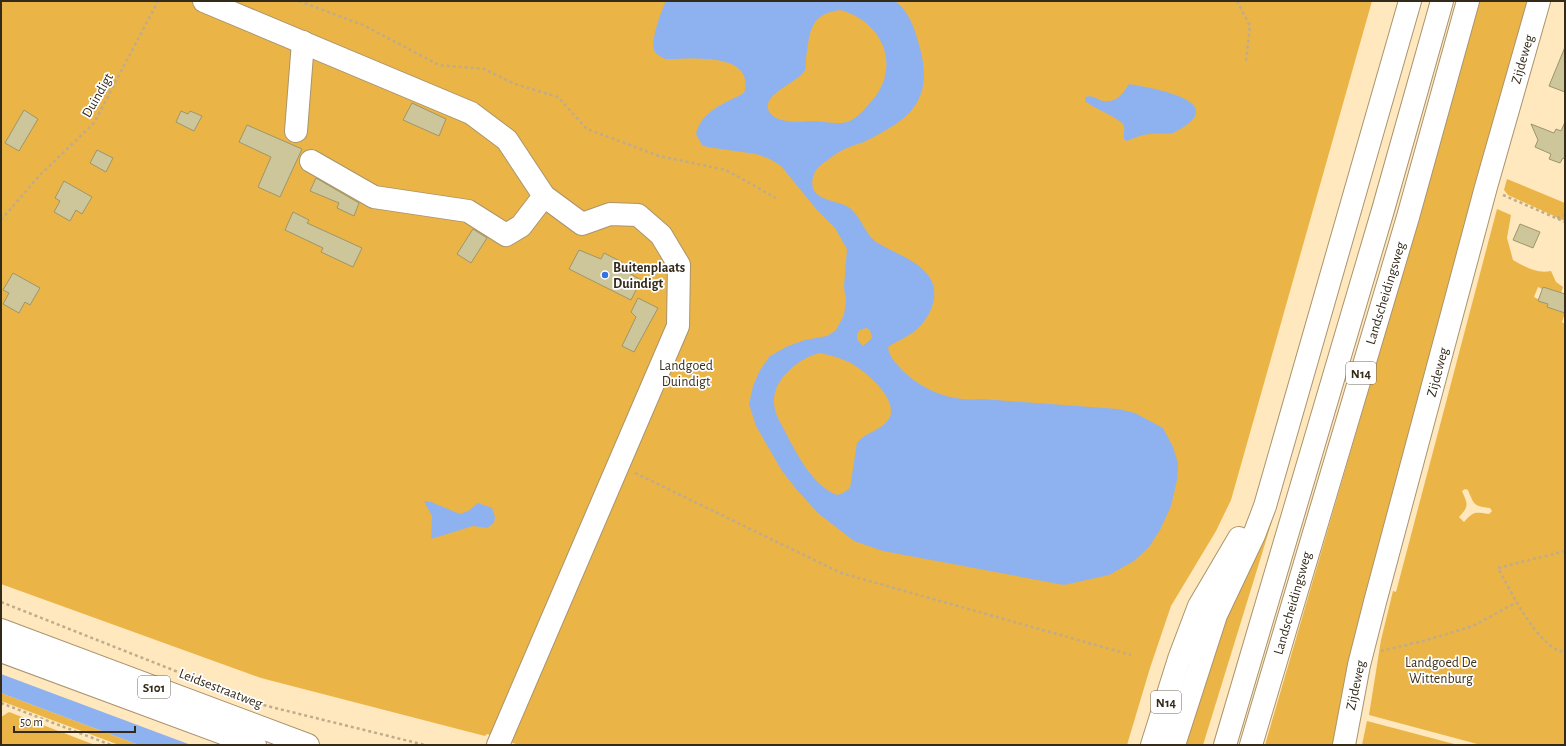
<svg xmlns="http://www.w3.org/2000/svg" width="1566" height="746" font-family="'Alegreya Sans',sans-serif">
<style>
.green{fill:#ebb447;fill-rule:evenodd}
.water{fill:#8eb2ef;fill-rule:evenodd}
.building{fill:#ccc69a;stroke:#9c966b}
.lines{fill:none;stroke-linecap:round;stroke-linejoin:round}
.minor-casing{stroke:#aa946d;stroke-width:24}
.major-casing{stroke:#aa946d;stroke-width:24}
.path{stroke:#bfac8b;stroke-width:2.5;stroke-dasharray:3 3;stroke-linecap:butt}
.minor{stroke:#fff;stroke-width:22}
.major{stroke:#fff;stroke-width:22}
.poi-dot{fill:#3472e0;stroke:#fff;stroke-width:1.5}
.labels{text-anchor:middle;stroke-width:3.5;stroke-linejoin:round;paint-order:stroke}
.shield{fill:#fff;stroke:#706a5f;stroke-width:1}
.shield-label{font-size:13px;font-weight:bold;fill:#332a1a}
.street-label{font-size:14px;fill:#332a1a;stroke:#fff}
.poi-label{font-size:14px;font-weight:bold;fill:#332a1a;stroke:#fff;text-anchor:start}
.park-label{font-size:14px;fill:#3c301b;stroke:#fff}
</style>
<rect width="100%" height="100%" fill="#ffe7be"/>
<g class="green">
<path d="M1 1H1372L1231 500 1216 531 1171 606 1150 668 1127 745H519L487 734 485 736 261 678 1 584Z"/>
<path d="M1477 1H1528L1371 580 1333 745H1265L1382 344Z"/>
<path d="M1507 179 1565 203V221L1508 195 1504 190Z"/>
<path d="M1497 209 1511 215 1507 238 1513 260C1525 267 1537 274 1551 271L1556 282 1563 287 1561 293 1543 287 1542 289 1538 287 1534 297 1548 304 1547 307 1565 313 1562 322 1565 324V745H1481L1369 715 1381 640 1393 591 1396 592ZM1465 489 1468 490C1474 505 1474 506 1490 508L1492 511 1489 514C1474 512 1474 511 1464 522L1459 517C1469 506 1468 505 1462 491Z"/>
<path d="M1269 520 1272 521 1203 745H1182L1218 631Z"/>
<path d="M1 693 139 745H119L1 701Z"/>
<path d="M9 712 95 745H1V717Z"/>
<path d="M1367 721 1458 745H1362Z"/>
</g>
<g class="water">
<path d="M666 1H895C910 12 915 30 920 48 934 101 910 119 866 141 862 143 857 144 852 146 844 149 835 154 829 159 822 164 815 169 813 177 807 202 838 199 850 208 861 217 865 234 876 242 892 252 915 259 927 274 942 291 932 316 916 330 908 337 897 341 888 347 889 357 896 363 902 370 924 391 951 402 982 399L1118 409 1135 413 1163 428 1173 447 1178 463 1177 480 1171 506 1160 530 1149 547 1134 561 1109 575 1064 585 883 551 854 541 819 514 797 490 782 471 756 426 749 404 753 386 760 370 770 356 788 346 805 340 827 336 836 330 844 315 846 301 844 287 847 249 835 228 817 210 781 166 770 159 756 154 707 147 702 145 696 134C702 110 724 104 744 93 756 51 690 59 666 59 661 57 656 55 654 50 651 38 661 12 666 1ZM840 10C885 22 903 70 868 105 863 111 855 120 847 122 837 125 822 121 811 121 800 122 782 123 773 116 752 97 799 83 805 70 806 67 806 62 806 58 810 33 809 14 840 10ZM866 328 870 330 872 338 863 346 857 339V334L860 330ZM820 353C830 355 840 358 849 362 864 370 900 399 889 419 881 431 865 432 857 443L850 488 843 493 837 495C810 485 793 446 780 422 777 416 774 409 774 402 773 379 800 357 820 353Z"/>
<path d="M1129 84C1151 88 1235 101 1175 132 1169 135 1158 133 1151 134 1142 134 1134 138 1127 141L1124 139C1123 135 1125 130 1124 126 1122 119 1093 108 1085 101V97C1094 94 1096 100 1104 101 1117 103 1123 93 1129 84Z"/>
<path d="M424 501 431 502 460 514 468 511 478 503 492 508 495 517 494 523 487 528 473 526 431 539 432 516Z"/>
<path d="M1 674 191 745H139L1 693Z"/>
</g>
<g class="building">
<path d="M1565 47V92L1549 86Z"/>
<path d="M412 103 446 119 439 136 403 120Z"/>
<path d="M24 110 38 119 19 151 5 143Z"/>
<path d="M181 111 188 114 190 111 202 116 194 131 176 122Z"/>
<path d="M1565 122V159L1563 158 1560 163 1549 159 1551 154 1535 147 1538 140 1531 124 1554 133 1556 129 1561 131Z"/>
<path d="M247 125 302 149 280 197 258 187 271 157 239 142Z"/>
<path d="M97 150 113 158 106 172 90 163Z"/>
<path d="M316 178 359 203 354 216 337 208 339 203 310 191Z"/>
<path d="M64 181 92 197 82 214 76 210 70 221 54 212 60 201 55 198Z"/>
<path d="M293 212 309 220 307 223 362 248 353 267 321 252 323 248 285 230Z"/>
<path d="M1520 224 1540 232 1533 248 1513 240Z"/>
<path d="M473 229 487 238 471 263 457 254Z"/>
<path d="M579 250 601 259 604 253 622 262 620 268 641 280 631 300 569 269Z"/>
<path d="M13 273 40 288 30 305 25 302 19 313 3 304 9 293 3 290Z"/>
<path d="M1543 287 1565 294V313L1547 307 1548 304 1538 301Z"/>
<path d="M638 298 658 308 634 352 622 346 636 317 631 312Z"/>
</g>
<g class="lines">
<defs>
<g id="minor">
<path d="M204 1 471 113 507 140 544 196 582 224 610 214 638 215 661 235 679 265 678 326 498 745"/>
<path d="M296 131 303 42"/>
<path d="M311 161 374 197 468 211 506 235 521 226 544 196"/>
<path d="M1344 745 1359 665 1375 602 1486 187 1539 1"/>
</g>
<g id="major">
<path d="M1 630 308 745"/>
<path d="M1 651 255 745"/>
<path d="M1152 745 1179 659 1199 606 1239 538"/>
<path d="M1174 745 1216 615 1254 535 1265 506 1410 1"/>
<path d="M1225 745 1383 210 1442 1"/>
<path d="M1251 745 1408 217 1468 1"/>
</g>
</defs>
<use href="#minor" class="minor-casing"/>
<use href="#major" class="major-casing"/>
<g class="path">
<path d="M299 1 363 25 439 65 484 69 515 84 558 97 587 129 659 156 726 170 776 198"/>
<path d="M1237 1 1250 26 1246 61"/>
<path d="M1503 195 1565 222"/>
<path d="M1557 218 1565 215"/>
<path d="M1 220 39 176 94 123 158 1"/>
<path d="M635 473 841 573 1131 655"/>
<path d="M1565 551 1498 568C1510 590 1539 650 1565 652"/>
<path d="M1 602 259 704 425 745"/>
<path d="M1381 651 1427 640 1473 626 1517 602"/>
<path d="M1 703 111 745"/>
</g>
<use href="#minor" class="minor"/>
<use href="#major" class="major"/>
</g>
<circle class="poi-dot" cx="605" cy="275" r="4"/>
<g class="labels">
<g class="shield">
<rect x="1346" y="362" width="30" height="22" rx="3"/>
<rect x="138" y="676" width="32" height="22" rx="3"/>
<rect x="1151" y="691" width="30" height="22" rx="3"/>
</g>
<g class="shield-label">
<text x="1361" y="378">N14</text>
<text x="154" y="692">S101</text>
<text x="1166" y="707">N14</text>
</g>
<g class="street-label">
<text transform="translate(1522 59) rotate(-74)" y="5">Zijdeweg</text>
<text transform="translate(97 95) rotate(-60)" y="5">Duindigt</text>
<text transform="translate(1385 293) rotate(-73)" y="5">Landscheidingsweg</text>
<text transform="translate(1437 372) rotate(-75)" y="5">Zijdeweg</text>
<text transform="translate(1292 603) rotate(-74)" y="5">Landscheidingsweg</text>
<text transform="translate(1355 685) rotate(-78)" y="5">Zijdeweg</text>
<text transform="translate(221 688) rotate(21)" y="5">Leidsestraatweg</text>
</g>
<g class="poi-label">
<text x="613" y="272">Buitenplaats<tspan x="613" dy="16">Duindigt</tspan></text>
</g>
<g class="park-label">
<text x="686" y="370">Landgoed<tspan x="686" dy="16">Duindigt</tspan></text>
<text x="1441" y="667">Landgoed De<tspan x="1441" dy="16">Wittenburg</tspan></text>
</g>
</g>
<rect width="1566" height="746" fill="none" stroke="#332a1a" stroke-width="4"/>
<path d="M14 726v6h121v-6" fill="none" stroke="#332a1a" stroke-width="2"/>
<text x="20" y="726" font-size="12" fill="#332a1a" stroke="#ffffff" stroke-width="3" paint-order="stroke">50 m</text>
</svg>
